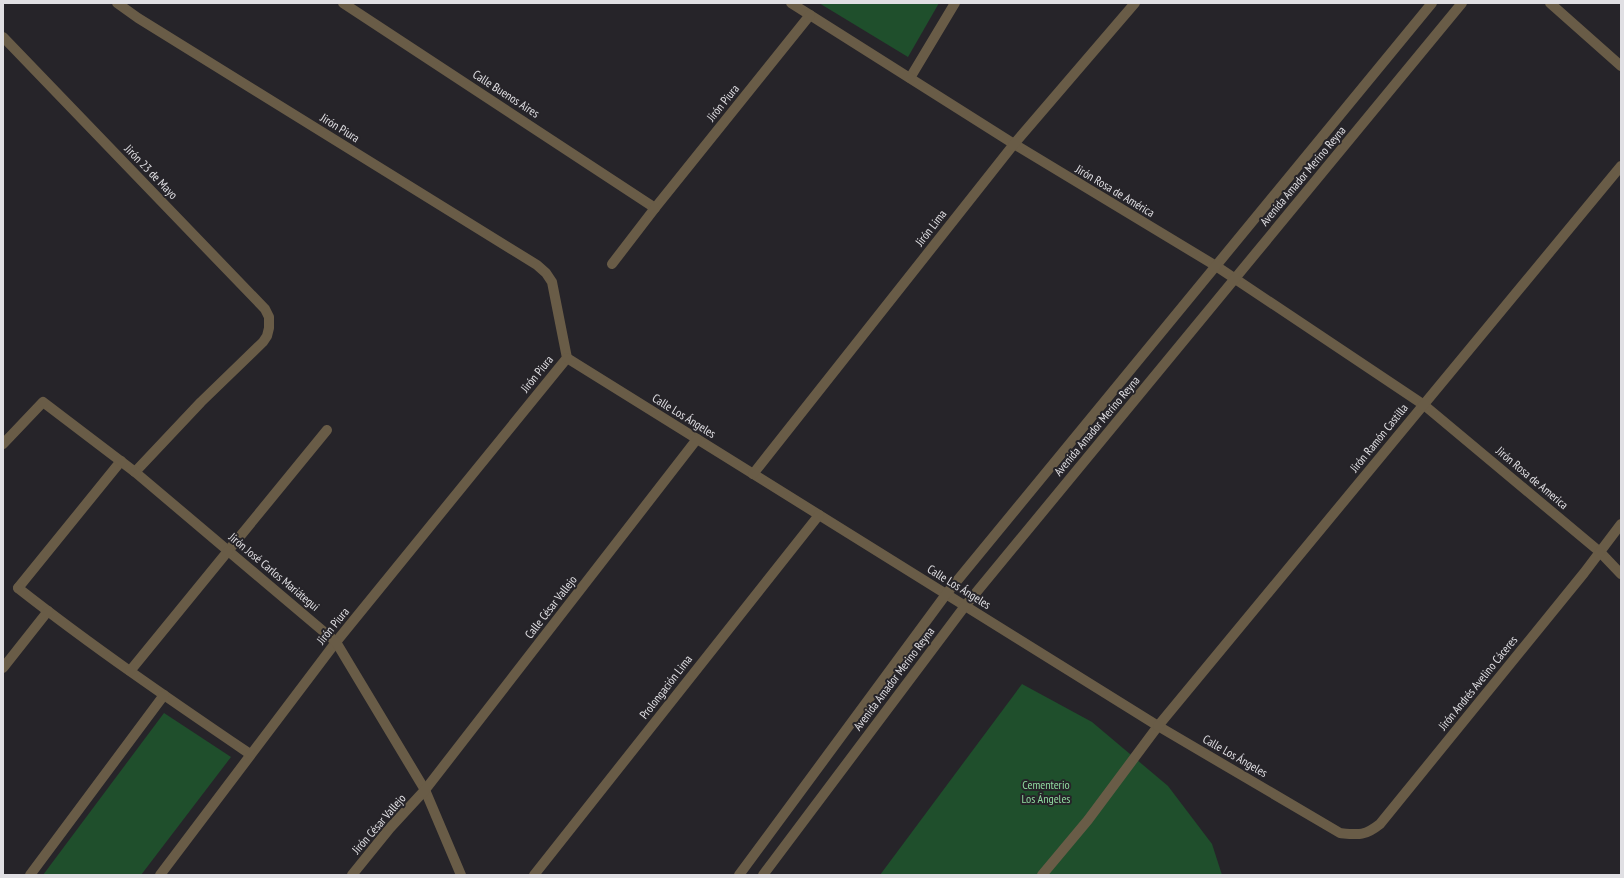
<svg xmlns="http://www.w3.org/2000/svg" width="1624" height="878" font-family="'PT Sans Narrow',sans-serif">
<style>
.green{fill:#1f4f2c}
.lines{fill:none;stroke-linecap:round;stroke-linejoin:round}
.service{stroke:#695c47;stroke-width:10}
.minor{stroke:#695c47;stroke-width:10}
.tertiary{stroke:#695c47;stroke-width:10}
.labels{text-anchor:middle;stroke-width:4;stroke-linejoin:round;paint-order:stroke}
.street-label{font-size:12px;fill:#e0dfe3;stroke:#262429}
.park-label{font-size:12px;fill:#90daa0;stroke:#262429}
</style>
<rect width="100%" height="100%" fill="#262429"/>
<g class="green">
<path d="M819 3H939L908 57Z"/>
<path d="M1022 684 1092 722 1168 786 1212 844 1222 875H880Z"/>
<path d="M164 713 231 757 141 875H43Z"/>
</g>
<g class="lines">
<g class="service">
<path d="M910 78 955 3"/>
<path d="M228 551 327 430"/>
<path d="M18 588 121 461"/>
<path d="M1042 875 1088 820 1158 726"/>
</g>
<g class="minor">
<path d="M117 3 138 18 537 265 546 273 552 282 567 358 336 642 160 875"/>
<path d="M343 3 655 208"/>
<path d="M791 3 1014 144 1216 266 1424 405 1600 552 1621 574"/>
<path d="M1550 3 1621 66"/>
<path d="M3 37 265 309 269 317V328L267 336 263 342 201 402 135 472"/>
<path d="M612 264 655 208 810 15"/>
<path d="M567 358 1158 726 1340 833C1359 835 1365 836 1380 824L1584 573 1621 524"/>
<path d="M3 444 43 402 135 472 336 642 425 790 461 875"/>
<path d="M753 474 1014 144 1135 3"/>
<path d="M18 588C93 647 172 701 250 754"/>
<path d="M3 668 48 611"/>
<path d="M130 671 228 551"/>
<path d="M1158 726 1621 166"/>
<path d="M30 875 164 695"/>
<path d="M352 875 390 828 425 790 697 439"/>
<path d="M534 875 819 515"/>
</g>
<g class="tertiary">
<path d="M739 875 947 593 1432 3"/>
<path d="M763 875 965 606 1462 3"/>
</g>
</g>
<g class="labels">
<g class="street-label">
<text transform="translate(506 94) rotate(33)" y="4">Calle Buenos Aires</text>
<text transform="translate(723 103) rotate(-51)" y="4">Jirón Piura</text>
<text transform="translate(340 128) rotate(32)" y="4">Jirón Piura</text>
<text transform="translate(151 172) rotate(46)" y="4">Jirón 23 de Mayo</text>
<text transform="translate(1303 176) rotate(-50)" y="4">Avenida Amador Merino Reyna</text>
<text transform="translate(1115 191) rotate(31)" y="4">Jirón Rosa de América</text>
<text transform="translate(931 228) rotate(-52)" y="4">Jirón Lima</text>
<text transform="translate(537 374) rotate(-51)" y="4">Jirón Piura</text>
<text transform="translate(684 416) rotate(32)" y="4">Calle Los Ángeles</text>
<text transform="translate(1097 426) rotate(-50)" y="4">Avenida Amador Merino Reyna</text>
<text transform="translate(1379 438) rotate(-51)" y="4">Jirón Ramón Castilla</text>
<text transform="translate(1532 478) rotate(40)" y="4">Jirón Rosa de America</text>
<text transform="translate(274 572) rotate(40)" y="4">Jirón José Carlos Mariátegui</text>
<text transform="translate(959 587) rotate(32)" y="4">Calle Los Ángeles</text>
<text transform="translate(551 607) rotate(-52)" y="4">Calle César Vallejo</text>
<text transform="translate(333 626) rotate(-51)" y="4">Jirón Piura</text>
<text transform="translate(894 679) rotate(-53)" y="4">Avenida Amador Merino Reyna</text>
<text transform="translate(1478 683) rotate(-51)" y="4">Jirón Andrés Avelino Cáceres</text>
<text transform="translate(666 687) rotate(-52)" y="4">Prolongación Lima</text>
<text transform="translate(1235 756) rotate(30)" y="4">Calle Los Ángeles</text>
<text transform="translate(379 824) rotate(-49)" y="4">Jirón César Vallejo</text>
</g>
<g class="park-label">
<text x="1046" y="789">Cementerio<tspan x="1046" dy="14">Los Ángeles</tspan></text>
</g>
</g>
<rect width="1624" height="878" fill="none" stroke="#e0dfe3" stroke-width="8"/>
</svg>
